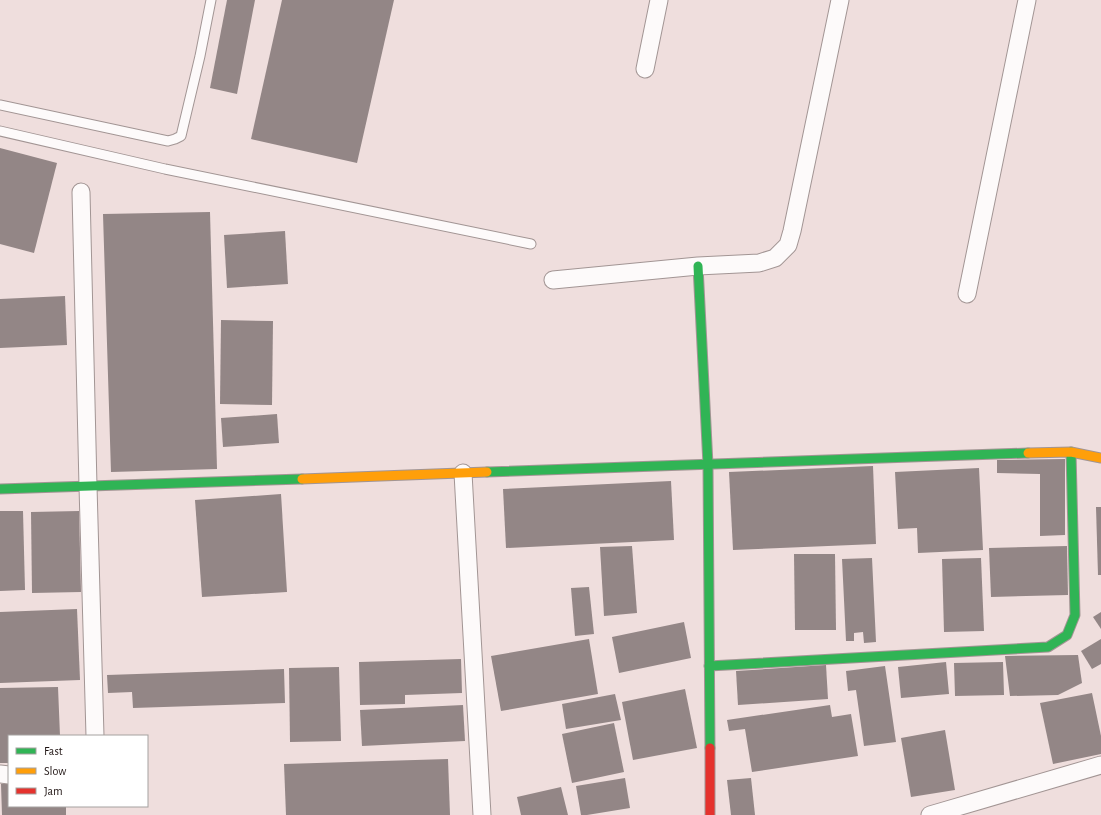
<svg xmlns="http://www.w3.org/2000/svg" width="1101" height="815" font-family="'Alegreya Sans',sans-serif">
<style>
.building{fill:#938686}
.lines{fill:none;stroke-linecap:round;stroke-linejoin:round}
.lane-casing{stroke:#a29594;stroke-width:11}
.street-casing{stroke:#a29594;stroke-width:19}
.fast-casing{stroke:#a29594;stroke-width:11}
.slow-casing{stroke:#a29594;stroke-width:11}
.jam-casing{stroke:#a29594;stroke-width:11}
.lane{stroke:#fdfafa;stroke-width:9}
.street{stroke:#fdfafa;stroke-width:17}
.fast{stroke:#30b455;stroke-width:9}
.slow{stroke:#ff9f0a;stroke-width:9}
.jam{stroke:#e5322d;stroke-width:9}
</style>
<rect width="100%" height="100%" fill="#efdedd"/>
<g class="building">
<path d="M227 0H255L237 94 210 88Z"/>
<path d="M282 0H394L357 163 251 139Z"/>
<path d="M0 148 57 163 34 253 0 244Z"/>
<path d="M210 212 217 469 111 472 103 214Z"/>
<path d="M285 231 288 284 227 288 224 235Z"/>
<path d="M65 296 67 345 0 348V299Z"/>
<path d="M221 320 273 321 272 405 220 404Z"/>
<path d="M277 414 279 443 223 447 221 418Z"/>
<path d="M1065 459V535L1040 536V474L997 473V460Z"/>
<path d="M873 466 876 544 733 550 729 472Z"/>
<path d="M979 468 983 550 918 553 917 528 898 529 895 472Z"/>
<path d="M671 481 674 540 506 548 503 489Z"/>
<path d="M281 494 287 592 202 597 195 500Z"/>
<path d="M1096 507H1101V575H1098Z"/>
<path d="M0 511H23L25 590 0 591Z"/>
<path d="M79 511 81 592 32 593 31 512Z"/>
<path d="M632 546 637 613 604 616 600 547Z"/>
<path d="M1067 546 1068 595 991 597 989 548Z"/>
<path d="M794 554H835L836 630H795Z"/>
<path d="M872 558 876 642 864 643 863 632 854 633V641H846L842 559Z"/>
<path d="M981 558 984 631 944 632 942 559Z"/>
<path d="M589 587 594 634 575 636 571 588Z"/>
<path d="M77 609 80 680 0 683V612Z"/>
<path d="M1101 612V629L1093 617Z"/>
<path d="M684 622 691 658 619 673 612 637Z"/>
<path d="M589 639 598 694 501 711 491 656Z"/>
<path d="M1101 639V664L1092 669 1081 651Z"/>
<path d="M1078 655 1082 683 1058 695 1010 696 1005 656Z"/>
<path d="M461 659 462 693 405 695V704L360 705 359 662Z"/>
<path d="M946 662 949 694 901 698 898 667Z"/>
<path d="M1003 662 1004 695 955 696 954 663Z"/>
<path d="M826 665 828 699 738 705 736 671Z"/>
<path d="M885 666 896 742 864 746 856 690 848 691 846 671Z"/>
<path d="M339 667 341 741 290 742 289 668Z"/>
<path d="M284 669 285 703 133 708 132 692 108 693 107 675Z"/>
<path d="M58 687 60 736H9V763H0V688Z"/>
<path d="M685 689 697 748 633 760 622 702Z"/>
<path d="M1092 693 1101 736V754L1053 764 1040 703Z"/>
<path d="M615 694 621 720 566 729 562 704Z"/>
<path d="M463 705 465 741 362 746 360 710Z"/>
<path d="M830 705 832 717 851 714 858 756 752 772 745 729 729 731 727 720Z"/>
<path d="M614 723 624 772 572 783 562 734Z"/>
<path d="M945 730 955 790 911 797 901 738Z"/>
<path d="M448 759 450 815H286L284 764Z"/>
<path d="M625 778 630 808 587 815H581L576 786Z"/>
<path d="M751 778 755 815H731L727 780Z"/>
<path d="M1 784H9V806H66V815H2Z"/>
<path d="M561 787 568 815H521L517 797Z"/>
</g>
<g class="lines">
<defs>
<g id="lane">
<path d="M0 105 168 141 175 139 181 136 200 56 211 0"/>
<path d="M0 131 165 169 531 244"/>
</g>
<g id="street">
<path d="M645 69 659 0"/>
<path d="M81 192 88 486 95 736"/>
<path d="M553 280 698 266 759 263 775 258 788 245 792 231 840 0"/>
<path d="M967 294 1027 0"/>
<path d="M463 473 482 815"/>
<path d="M0 774 9 775"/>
<path d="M930 815 1101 765"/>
</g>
<g id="fast">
<path d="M698 266 708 465 710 748"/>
<path d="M487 472 1028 453"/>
<path d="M0 489 302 479"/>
<path d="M709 666 1048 647 1067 635 1075 615 1071 452"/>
</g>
<g id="slow">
<path d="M1028 453 1071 452 1101 458"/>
<path d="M302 479 487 472"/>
</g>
<path id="jam" d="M710 748V815"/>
</defs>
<use href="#lane" class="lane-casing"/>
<use href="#street" class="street-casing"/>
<use href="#fast" class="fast-casing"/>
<use href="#slow" class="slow-casing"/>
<use href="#jam" class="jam-casing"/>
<use href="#lane" class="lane"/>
<use href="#street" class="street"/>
<use href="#fast" class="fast"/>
<use href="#slow" class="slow"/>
<use href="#jam" class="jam"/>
</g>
<rect x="8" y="735" width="140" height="72" fill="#ffffff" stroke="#a5a1a0"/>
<rect x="16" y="748" width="20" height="6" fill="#30b455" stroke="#a5a1a0"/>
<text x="44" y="755" font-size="12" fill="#1e1312">Fast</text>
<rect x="16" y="768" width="20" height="6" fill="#ff9f0a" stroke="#a5a1a0"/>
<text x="44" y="775" font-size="12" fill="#1e1312">Slow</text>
<rect x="16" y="788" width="20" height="6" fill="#e5322d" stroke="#a5a1a0"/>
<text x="44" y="795" font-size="12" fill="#1e1312">Jam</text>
</svg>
